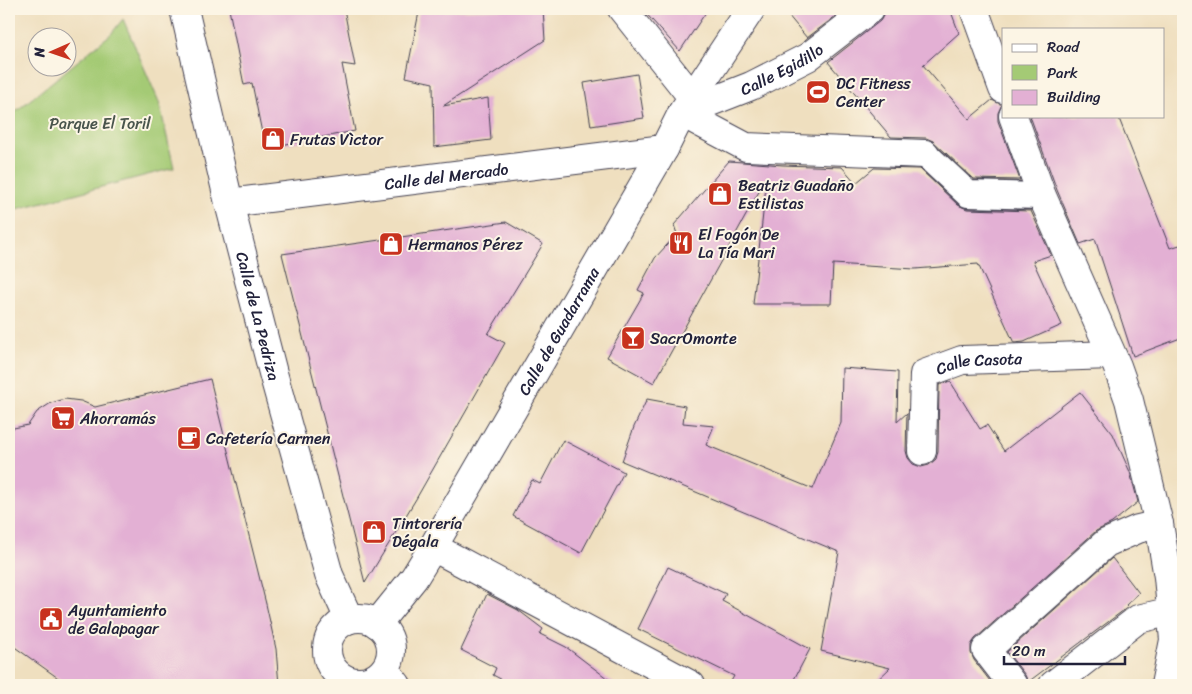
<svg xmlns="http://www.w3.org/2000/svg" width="1192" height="694" font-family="Sriracha,sans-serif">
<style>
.green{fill:#a4ca75;stroke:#637658}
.building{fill:#e3b0d4}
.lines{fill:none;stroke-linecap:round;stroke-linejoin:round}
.pedestrian-casing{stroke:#413e4f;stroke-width:29}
.minor-casing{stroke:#413e4f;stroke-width:30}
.tertiary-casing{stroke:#413e4f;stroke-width:30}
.pedestrian{stroke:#fff;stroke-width:26}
.minor{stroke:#fff;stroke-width:28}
.tertiary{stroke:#fff;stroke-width:28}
.labels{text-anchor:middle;stroke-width:4;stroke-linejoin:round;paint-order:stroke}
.street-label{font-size:16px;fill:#22223b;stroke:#fcf5e5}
.poi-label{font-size:16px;fill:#22223b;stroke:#fcf5e5;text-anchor:start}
.park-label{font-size:16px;fill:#49544c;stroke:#fcf5e5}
</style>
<rect width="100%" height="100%" fill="#fcf5e5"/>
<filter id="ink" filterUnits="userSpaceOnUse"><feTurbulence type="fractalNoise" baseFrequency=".02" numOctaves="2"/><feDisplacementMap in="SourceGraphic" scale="10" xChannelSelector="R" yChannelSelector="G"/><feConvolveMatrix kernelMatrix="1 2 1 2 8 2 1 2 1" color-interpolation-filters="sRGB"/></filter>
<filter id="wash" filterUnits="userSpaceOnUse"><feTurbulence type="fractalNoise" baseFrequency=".0096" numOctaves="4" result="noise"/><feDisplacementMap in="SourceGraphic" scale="20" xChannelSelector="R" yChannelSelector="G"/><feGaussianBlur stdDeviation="1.12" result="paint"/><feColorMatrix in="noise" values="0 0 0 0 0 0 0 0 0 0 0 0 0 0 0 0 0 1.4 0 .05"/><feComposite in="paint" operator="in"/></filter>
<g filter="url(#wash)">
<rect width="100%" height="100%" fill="#efdfbf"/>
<path class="green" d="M123 19 159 102 174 168 9 211V117L111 34Z"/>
<g id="blocks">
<g class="building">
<path d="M229 9H344L355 66 342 64 355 131 265 148 252 83 244 85Z"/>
<path d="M507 9H543L545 40 443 106 488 98 491 140 434 147 433 83 406 77 419 12Z"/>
<path d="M642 9H708L680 51Z"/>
<path d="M783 9H845L807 38Z"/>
<path d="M885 9H950L959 33 923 65 969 119 992 100 1000 104H1003L1001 106 998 113V121L1020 180 974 179 933 141 926 138 891 137 828 62 880 21 884 15Z"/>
<path d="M637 74 644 118 591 126 584 83Z"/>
<path d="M1030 116H1118L1170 248 1183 244V337L1133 356 1095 239 1080 244 1057 190Z"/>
<path d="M729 161 783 165 842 167 856 183 874 168 920 169 958 205 967 209 1031 211 1051 255 1033 261 1062 325 1024 342 1014 343 978 264 915 269 833 264 831 304H753L767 177 654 383 607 357 644 293 638 290 655 258 677 234 674 225Z"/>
<path d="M506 222 543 244 488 334 505 343 416 499 365 583 282 254Z"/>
<path d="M842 368 898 372 897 422 907 413 906 451 908 458 913 464 921 467 929 465 936 459 938 451 939 385 950 381 980 429 987 425 1004 451 1080 392 1113 434 1130 472 1138 502 1112 523 1096 531 975 639 971 645V653L974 660 993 685H872L890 668 821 651 839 552 622 461 634 427 647 399 685 406 683 423 714 426 706 445 813 489 841 423Z"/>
<path d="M210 379 266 604 276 649 279 685H68L9 643V429L28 425 37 412 51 403 65 399 81 401 95 407Z"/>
<path d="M563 440 624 472 581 553 513 516 532 480 540 484Z"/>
<path d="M1112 558 1139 593 1126 605 1128 607 1028 682 1025 675 1007 652Z"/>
<path d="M668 567 726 594 722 601 810 649 791 685H729L734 676 638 629Z"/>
<path d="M487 594 518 610 543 629 540 634 566 647 616 685H512L493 675 496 668 461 650Z"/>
</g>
</g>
</g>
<g filter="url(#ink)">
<use href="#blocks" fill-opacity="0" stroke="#413e4f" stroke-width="1"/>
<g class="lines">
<defs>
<path id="pedestrian" d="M925 154 968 194 1042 196"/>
<g id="minor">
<path id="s1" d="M184 9 229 203 273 373 329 575 349 619"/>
<path d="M622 9 692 97"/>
<path d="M974 9 1003 89"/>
<path d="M682 113 746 147 925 154"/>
<path id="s2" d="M682 113 751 86 808 57 870 9"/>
<path d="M1013 116 1042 196 1117 366 1129 400 1159 524 1168 577 1174 640 1165 685"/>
<path id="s3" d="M229 203 664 149"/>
<path id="s4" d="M922 451 924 374 962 360 1111 355"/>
<path d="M433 547 691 685"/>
<path id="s5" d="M377 624 414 578 433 547 664 149 682 113 751 9"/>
<path d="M385 670 397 685"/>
<path d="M1013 685 986 650 1106 543 1138 529 1159 524"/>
<path d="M1053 685 1138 619 1172 611"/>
</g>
<circle id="tertiary" cx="359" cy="650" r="32"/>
</defs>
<use href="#pedestrian" class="pedestrian-casing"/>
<use href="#minor" class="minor-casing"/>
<use href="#tertiary" class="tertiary-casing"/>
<use href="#pedestrian" class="pedestrian"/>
<use href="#minor" class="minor"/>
<use href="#tertiary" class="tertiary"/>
</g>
</g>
<defs>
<symbol id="stadium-square" viewBox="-11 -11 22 22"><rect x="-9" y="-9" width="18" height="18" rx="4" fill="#c8321e" stroke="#fcf5e5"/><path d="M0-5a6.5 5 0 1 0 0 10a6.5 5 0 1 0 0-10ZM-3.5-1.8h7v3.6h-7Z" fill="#fff"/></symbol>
<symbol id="shop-square" viewBox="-11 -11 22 22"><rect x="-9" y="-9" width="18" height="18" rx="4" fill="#c8321e" stroke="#fcf5e5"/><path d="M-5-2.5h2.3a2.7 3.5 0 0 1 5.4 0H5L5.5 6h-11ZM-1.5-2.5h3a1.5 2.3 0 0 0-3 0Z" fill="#fff"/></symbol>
<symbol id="restaurant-square" viewBox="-11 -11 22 22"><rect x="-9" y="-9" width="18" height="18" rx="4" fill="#c8321e" stroke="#fcf5e5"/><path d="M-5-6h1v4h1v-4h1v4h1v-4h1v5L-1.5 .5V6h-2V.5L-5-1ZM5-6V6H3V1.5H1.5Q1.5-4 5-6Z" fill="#fff"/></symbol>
<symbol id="bar-square" viewBox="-11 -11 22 22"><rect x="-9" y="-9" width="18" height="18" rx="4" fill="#c8321e" stroke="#fcf5e5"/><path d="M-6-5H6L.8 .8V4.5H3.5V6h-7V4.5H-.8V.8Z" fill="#fff"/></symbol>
<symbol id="supermarket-square" viewBox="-11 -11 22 22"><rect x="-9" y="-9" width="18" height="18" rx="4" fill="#c8321e" stroke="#fcf5e5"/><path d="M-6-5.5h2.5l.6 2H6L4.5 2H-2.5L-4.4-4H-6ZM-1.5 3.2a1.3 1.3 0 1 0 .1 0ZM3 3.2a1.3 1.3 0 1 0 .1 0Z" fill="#fff"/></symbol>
<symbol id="cafe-square" viewBox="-11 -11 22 22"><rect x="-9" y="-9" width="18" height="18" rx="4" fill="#c8321e" stroke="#fcf5e5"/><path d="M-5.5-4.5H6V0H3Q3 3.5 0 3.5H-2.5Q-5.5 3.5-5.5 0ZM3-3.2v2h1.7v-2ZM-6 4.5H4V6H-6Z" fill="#fff"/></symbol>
<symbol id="civic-square" viewBox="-11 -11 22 22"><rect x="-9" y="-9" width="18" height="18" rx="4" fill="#c8321e" stroke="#fcf5e5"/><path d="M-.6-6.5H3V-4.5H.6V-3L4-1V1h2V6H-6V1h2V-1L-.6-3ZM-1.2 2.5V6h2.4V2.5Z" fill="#fff"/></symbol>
</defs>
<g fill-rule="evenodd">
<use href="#stadium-square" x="804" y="78" width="28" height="28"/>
<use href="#shop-square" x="259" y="125" width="28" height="28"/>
<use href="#shop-square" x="706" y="180" width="28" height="28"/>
<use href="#restaurant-square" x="667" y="229" width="28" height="28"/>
<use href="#shop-square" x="377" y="230" width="28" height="28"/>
<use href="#bar-square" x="619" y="324" width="28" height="28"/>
<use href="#supermarket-square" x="49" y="404" width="28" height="28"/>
<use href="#cafe-square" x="175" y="424" width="28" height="28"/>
<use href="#shop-square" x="360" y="518" width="28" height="28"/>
<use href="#civic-square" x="37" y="605" width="28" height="28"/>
</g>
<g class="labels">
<g class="street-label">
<text dy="6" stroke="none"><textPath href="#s2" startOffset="109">Calle Egidillo</textPath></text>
<text dy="6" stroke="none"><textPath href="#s3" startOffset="219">Calle del Mercado</textPath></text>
<text dy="6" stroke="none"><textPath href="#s1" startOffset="316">Calle de La Pedriza</textPath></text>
<text dy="6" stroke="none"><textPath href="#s5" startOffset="345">Calle de Guadarrama</textPath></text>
<text dy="6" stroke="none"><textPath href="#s4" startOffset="134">Calle Casota</textPath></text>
</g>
<g class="poi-label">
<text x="836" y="89">DC Fitness<tspan x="836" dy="18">Center</tspan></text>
<text x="290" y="145">Frutas Vìctor</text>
<text x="738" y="191">Beatriz Guadaño<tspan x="738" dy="18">Estilistas</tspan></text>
<text x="698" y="240">El Fogón De<tspan x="698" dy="18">La Tía Mari</tspan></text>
<text x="408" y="250">Hermanos Pérez</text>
<text x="650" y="344">SacrOmonte</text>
<text x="80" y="424">Ahorramás</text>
<text x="206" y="444">Cafetería Carmen</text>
<text x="392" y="529">Tintorería<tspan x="392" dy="18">Dégala</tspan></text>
<text x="68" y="616">Ayuntamiento<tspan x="68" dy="18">de Galapagar</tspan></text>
</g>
<g class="park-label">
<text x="100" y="129">Parque El Toril</text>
</g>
</g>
<rect width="1192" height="694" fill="none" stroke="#fcf5e5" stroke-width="30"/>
<rect x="1002" y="28" width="162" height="90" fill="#fcf5e5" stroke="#a5a1a1"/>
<rect x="1012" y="44" width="25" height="8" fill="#ffffff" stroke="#a5a1a1"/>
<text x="1047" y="52" font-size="15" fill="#22223b">Road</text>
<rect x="1012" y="65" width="25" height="15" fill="#a4ca75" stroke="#a5a1a1"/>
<text x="1047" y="78" font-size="15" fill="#22223b">Park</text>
<rect x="1012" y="90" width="25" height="15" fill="#e3b0d4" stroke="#a5a1a1"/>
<text x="1047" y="102" font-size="15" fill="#22223b">Building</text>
<g transform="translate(52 52) rotate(268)"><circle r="24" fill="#fcf5e5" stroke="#a5a1a1"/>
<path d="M0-4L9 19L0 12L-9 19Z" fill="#c8321e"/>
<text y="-8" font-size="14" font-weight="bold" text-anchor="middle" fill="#22223b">N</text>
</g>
<path d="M1004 656v8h121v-8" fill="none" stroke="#22223b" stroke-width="2.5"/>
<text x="1012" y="656" font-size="15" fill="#22223b" stroke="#fcf5e5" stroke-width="4" paint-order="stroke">20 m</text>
</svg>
